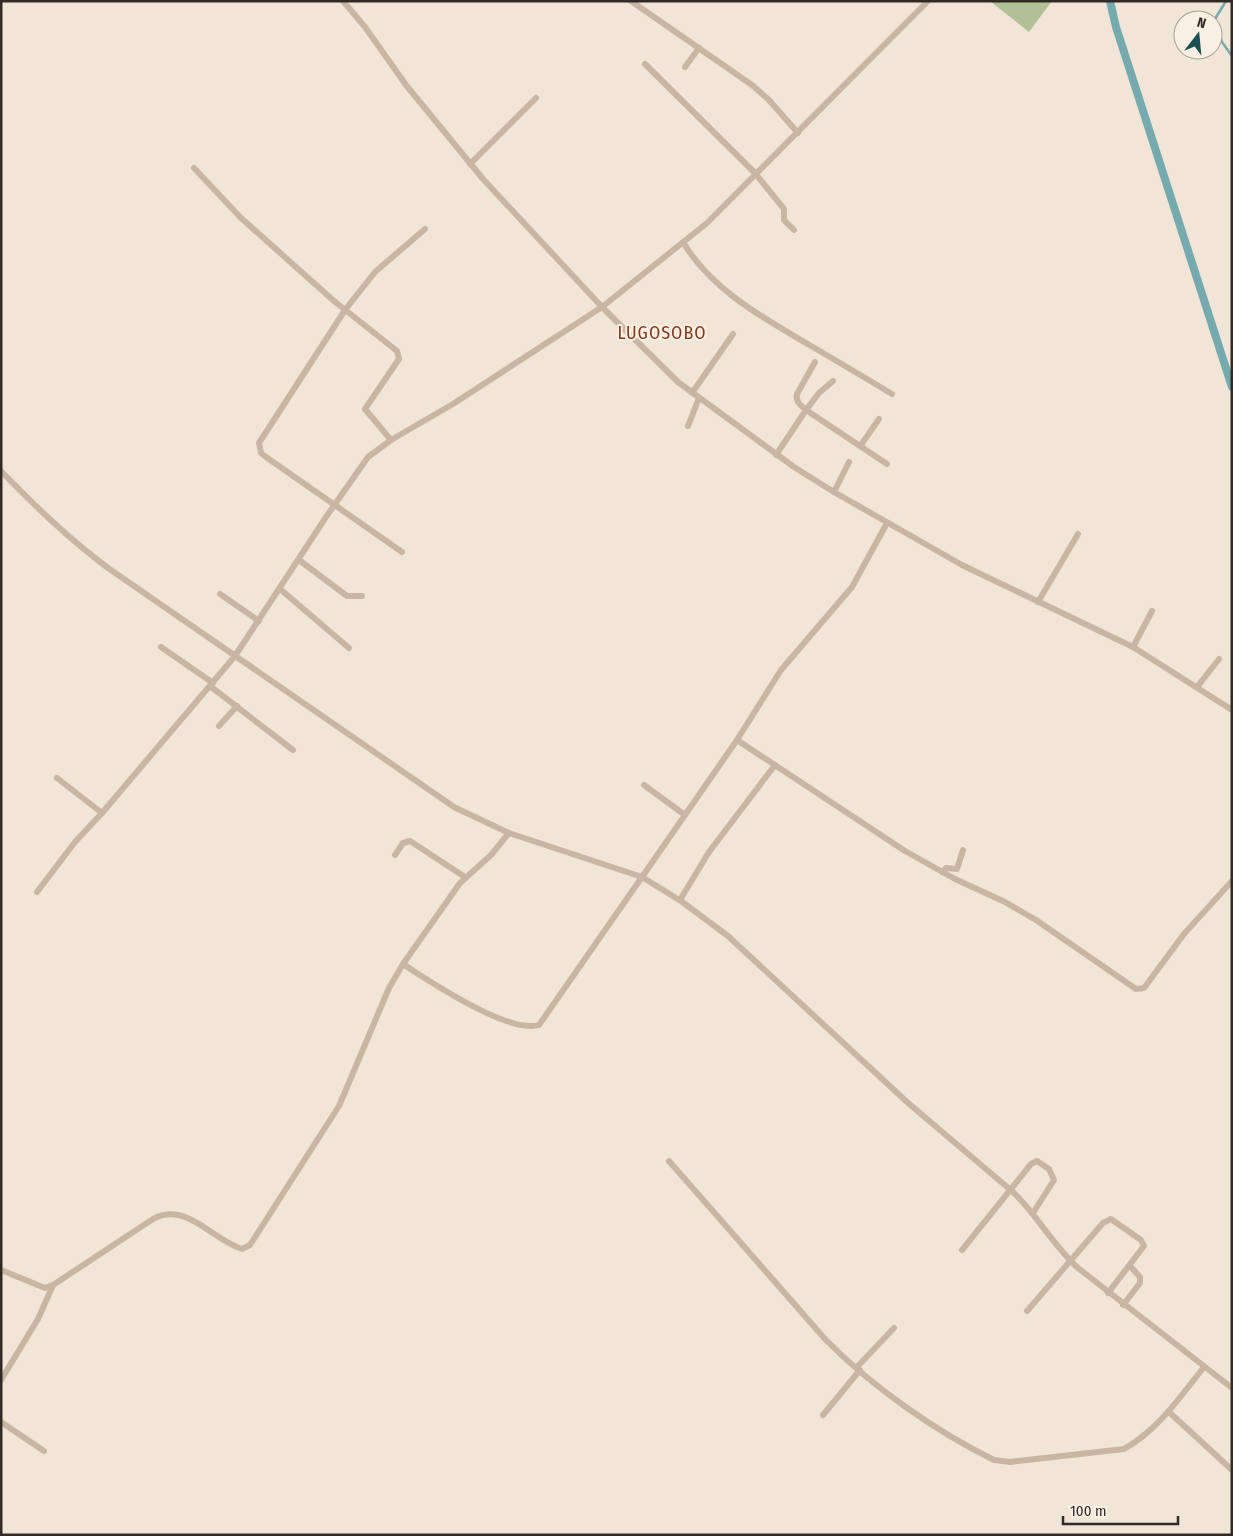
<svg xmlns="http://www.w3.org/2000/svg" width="1233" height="1536" font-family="'Fira Sans Condensed',sans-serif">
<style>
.green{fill:#b1c097}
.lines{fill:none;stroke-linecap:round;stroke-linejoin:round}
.stream{stroke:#75abae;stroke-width:2.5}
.canal{stroke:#75abae;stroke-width:8}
.minor{stroke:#c9b5a3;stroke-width:6}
.labels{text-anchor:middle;stroke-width:4;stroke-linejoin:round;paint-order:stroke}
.quarter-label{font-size:18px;letter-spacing:1px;fill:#84381d;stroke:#f9efe3}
</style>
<rect width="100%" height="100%" fill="#f1e5d7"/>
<path class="green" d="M990 1H1052L1029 32Z"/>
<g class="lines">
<path class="stream" d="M1226 1 1215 19 1222 42 1232 56"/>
<path class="canal" d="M1110 1 1116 27 1232 387"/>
<g class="minor">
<path d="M343 1 365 27 406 85 483 179 602 307 678 382 794 467 834 492 962 565 1133 647 1232 710"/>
<path d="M631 1 752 85 769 100 798 133"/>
<path d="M645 64 755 173 784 209V220L794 230"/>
<path d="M685 67 699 48"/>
<path d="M470 164 536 98"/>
<path d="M194 168 241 218 334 301 397 351 399 359 365 409 391 440"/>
<path d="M683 242C711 289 760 316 806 343 835 360 864 377 892 394"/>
<path d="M815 362 797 394C795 401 801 406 806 410L819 393 833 381"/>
<path d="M692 393 733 334"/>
<path d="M688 426 699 398"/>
<path d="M861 445 879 419"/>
<path d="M776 455 806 410 887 464"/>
<path d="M1 471C36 507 68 538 108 568L454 807 509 833"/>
<path d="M834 492 849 462"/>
<path d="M402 552 266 457 261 453 259 443 345 310 375 272 425 229"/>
<path d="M299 560 347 596H362"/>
<path d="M280 589 349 648"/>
<path d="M220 594 259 621"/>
<path d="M1038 602 1078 534"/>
<path d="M161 647 213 683"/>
<path d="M1133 647 1152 611"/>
<path d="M210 686 293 750"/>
<path d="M1197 687 1219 659"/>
<path d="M219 726 237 706"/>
<path d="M737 740 905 851 955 879 1005 902 1036 920 1136 989 1144 988 1184 934 1232 881"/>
<path d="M57 778 102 813 235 656 326 517 368 457 391 440 453 404 602 307 707 223 928 1"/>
<path d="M644 785 685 815"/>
<path d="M395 855 403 843 410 841 465 877"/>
<path d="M942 872 946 868 957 869 963 850"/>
<path d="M37 892 75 842 102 813"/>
<path d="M680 900 709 852 775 765"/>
<path d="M403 964C430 982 509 1034 539 1025L642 877 681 901 728 936 907 1102 1013 1192C1037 1215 1053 1245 1078 1268L1232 1388"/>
<path d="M669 1161 825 1339C871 1386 935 1431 994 1460L1010 1462 1124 1449C1158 1430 1180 1397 1204 1367"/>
<path d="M962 1250 1031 1164 1037 1161 1049 1169 1054 1180 1033 1213"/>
<path d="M1 1270 45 1288 53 1285 153 1219C186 1201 211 1239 242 1249L250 1245 339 1106 389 988 403 964 460 883 491 855 509 833 642 877 737 740 781 670 852 587 887 523"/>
<path d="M1123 1305 1140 1283V1277L1130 1266"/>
<path d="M1027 1311 1103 1223 1111 1219 1141 1240 1144 1246 1108 1293"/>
<path d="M857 1367 894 1328"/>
<path d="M1 1380 38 1319 53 1285"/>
<path d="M1169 1412 1232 1470"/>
<path d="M823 1415 860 1370"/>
<path d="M1 1422 44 1451"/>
</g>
</g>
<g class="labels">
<g class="quarter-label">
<text x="662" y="339">LUGOSOBO</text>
</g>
</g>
<rect width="1233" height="1536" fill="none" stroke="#342a25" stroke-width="5"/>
<g transform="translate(1198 35) rotate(16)"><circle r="24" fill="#f9efe3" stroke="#aaa097"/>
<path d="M0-4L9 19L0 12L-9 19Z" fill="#1a5055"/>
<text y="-8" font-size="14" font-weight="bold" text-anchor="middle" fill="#342a25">N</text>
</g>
<path d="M1063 1516v8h115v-8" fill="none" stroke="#342a25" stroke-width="2.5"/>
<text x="1070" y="1516" font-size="15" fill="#342a25" stroke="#f9efe3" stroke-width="4" paint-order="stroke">100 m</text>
</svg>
